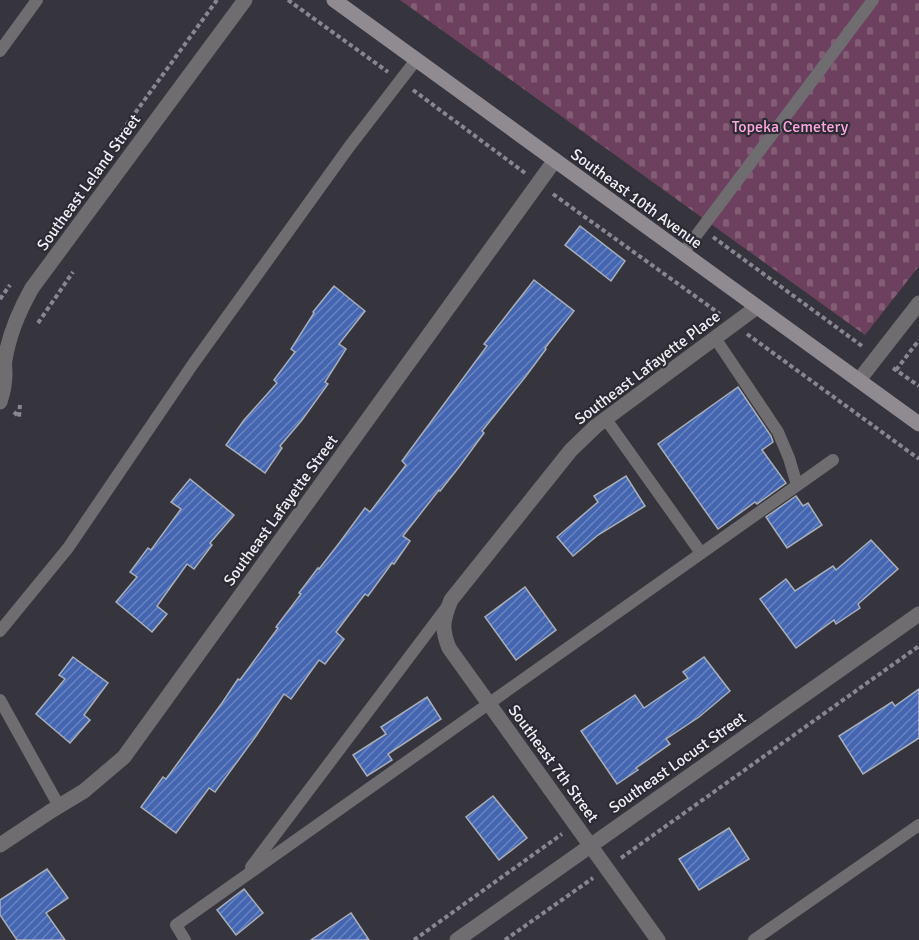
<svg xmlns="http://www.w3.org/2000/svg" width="919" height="940" font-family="Signika,sans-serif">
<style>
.cemetery{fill:url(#cemetery-stones)}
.building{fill:url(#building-hatch);stroke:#a9afb9;stroke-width:1.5}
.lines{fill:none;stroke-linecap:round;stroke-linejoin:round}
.path{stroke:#87878e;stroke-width:4;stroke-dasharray:4.5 3;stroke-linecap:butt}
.lane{stroke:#706d71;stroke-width:12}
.street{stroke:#706d71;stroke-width:15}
.secondary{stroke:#8f8b91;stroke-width:15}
.labels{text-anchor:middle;stroke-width:4.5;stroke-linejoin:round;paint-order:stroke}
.park-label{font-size:16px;fill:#fca6df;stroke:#2c2b34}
.street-label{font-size:16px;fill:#eeeef3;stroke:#2c2b34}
</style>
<defs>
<pattern id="cemetery-stones" width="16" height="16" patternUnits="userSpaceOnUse" patternTransform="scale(1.5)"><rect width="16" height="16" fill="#6e405f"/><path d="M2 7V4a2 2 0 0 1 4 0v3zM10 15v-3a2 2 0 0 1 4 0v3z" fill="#835c76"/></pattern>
<pattern id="building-hatch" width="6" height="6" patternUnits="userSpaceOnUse" patternTransform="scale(1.5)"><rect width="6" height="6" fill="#4465b0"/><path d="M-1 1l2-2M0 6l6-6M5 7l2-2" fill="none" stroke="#6883bf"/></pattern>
</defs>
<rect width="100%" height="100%" fill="#36353e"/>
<path class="cemetery" d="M400 0H919V266L865 335Z"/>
<g class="building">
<path d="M580 226 625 261 611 281 565 245Z"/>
<path d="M534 280 574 311 545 348 546 349 526 376 482 431 484 433 459 467 440 491 439 490 403 536 410 541 394 564 392 563 368 596 365 594 336 632 344 639 325 664 319 660 291 699 284 694 256 736 215 792 209 788 176 833 141 807 163 777 166 779 222 703 238 679 240 680 278 628 276 627 301 594 299 593 318 568 319 569 340 542 365 508 370 512 406 465 402 461 487 346 484 344Z"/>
<path d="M334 286 365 311 339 344 346 349 325 382 328 384 302 420 280 446 282 448 265 473 226 445 244 420 277 383 274 380 295 352 291 349 314 313 313 312Z"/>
<path d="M738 387 771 436 773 442 762 450 786 483 757 504 755 502 718 529 658 444Z"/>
<path d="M626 476 645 506 598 535 573 556 557 537 598 502 594 496Z"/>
<path d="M190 479 234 515 210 543 212 545 194 569 187 564 157 606 167 614 152 632 116 602 137 577 130 572 148 548 151 550 181 509 171 502Z"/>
<path d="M796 496 803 506 808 503 822 525 787 548 766 517Z"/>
<path d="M871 540 898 569 858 604 860 608 836 624 834 620 796 648 760 599 786 579 795 591 833 566 836 570Z"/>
<path d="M525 587 556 630 516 660 485 617Z"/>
<path d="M73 657 108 683 84 715 90 720 70 743 36 714 65 679 59 675Z"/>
<path d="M704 657 730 691 699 717 666 739 670 744 636 768 638 770 617 784 581 731 635 695 644 708 688 678 683 672Z"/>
<path d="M919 689V738L863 774 839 736 892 702 895 706Z"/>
<path d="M427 697 441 719 388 754 392 760 367 776 353 755 386 734 381 727Z"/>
<path d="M493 796 527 838 499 860 466 817Z"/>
<path d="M729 828 749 859 699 890 679 859Z"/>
<path d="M47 869 68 898 46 913 65 940H17L0 915V900Z"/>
<path d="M244 889 263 913 236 935 217 910Z"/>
<path d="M351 913 369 940H311Z"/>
</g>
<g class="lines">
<g class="path">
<path d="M288 0 388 72"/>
<path d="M413 90 525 173"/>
<path d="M122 131 217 0"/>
<path d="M553 194 720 314"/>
<path d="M713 237 862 346"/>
<path d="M0 299 10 285"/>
<path d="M38 323 73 272"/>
<path d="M747 334 919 459"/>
<path d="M893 368 919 386"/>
<path d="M896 370 919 340"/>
<path d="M14 412 19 417 20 405"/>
<path d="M621 858 919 646"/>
<path d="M414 940 562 834"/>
<path d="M505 940 593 878"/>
</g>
<g class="lane">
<path d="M0 51 37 0"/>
<path d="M683 253 873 0"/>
<path d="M715 338 778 432 789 458 797 485"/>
<path d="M605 418 701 553"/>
<path d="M0 631 68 548 193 364 349 147 416 60"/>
<path d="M0 700 59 806"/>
<path d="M251 867 446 608"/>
<path d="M185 940 176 925 833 460"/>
<path d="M754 940 919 825"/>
</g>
<g class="street">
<path d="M859 380 919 303"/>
<path d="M0 402C3 393 5 383 5 374 5 369 4 364 5 360 9 334 19 311 32 288L245 0"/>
<path d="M0 845 51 811 84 791 124 757 555 160"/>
<path d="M457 940 919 614"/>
<path d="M658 940 449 648C441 628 443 620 451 600L571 450 596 426 757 307"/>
</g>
<path class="secondary" d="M334 0 919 424"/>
</g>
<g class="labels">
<g class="park-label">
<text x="790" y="132">Topeka Cemetery</text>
</g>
<g class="street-label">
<text transform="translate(88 182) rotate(-54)" y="6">Southeast Leland Street</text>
<text transform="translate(637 198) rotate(36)" y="6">Southeast 10th Avenue</text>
<text transform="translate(647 367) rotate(-37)" y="6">Southeast Lafayette Place</text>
<text transform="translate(280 510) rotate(-54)" y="6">Southeast Lafayette Street</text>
<text transform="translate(677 762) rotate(-35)" y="6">Southeast Locust Street</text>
<text transform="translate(554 763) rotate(54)" y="6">Southeast 7th Street</text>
</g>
</g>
</svg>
